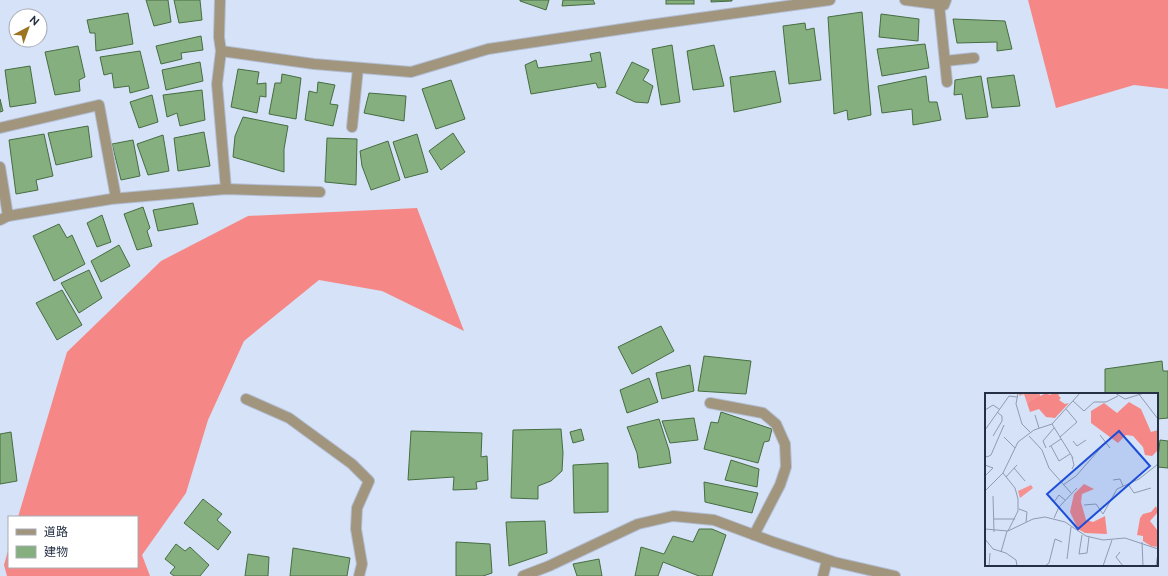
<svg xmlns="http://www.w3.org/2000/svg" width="1168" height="576" font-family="Raleway,'Noto Sans JP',sans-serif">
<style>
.forest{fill:#f58886}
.building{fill:#86af80;stroke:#466d41}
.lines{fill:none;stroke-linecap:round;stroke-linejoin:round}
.minor-casing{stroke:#b2bed3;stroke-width:12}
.minor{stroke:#a2957e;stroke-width:10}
.inset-road{fill:none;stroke:#8f9bb0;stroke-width:1}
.view{fill:#1d4ed8;fill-opacity:0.15;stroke:#1d4ed8;stroke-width:2}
.inset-edge{fill:none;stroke:#253045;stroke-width:2}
</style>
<rect width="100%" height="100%" fill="#d5e2f7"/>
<g class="forest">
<path d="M1028 0H1168V89L1134 85 1056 108Z"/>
<path d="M417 208 464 331 382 291 319 280 244 341 208 420 186 493 142 555 150 576H7L4 565 9 547V567H137V517H18L67 352 161 261 248 216Z"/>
</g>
<g class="building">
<path d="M146 0H168L171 22 154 26Z"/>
<path d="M174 0H200L202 20 179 23Z"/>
<path d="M520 0H549L546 10 520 1Z"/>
<path d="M563 0H593L595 4 562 6Z"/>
<rect x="666" y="0" width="28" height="4"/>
<path d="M711 0H732V1L711 2Z"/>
<path d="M862 12 871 115 848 120 847 110 834 114 828 17Z"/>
<path d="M128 13 133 44 96 51 95 33H90L87 20Z"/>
<path d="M881 14 919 19 918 41 879 37Z"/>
<path d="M953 19 1005 21 1012 49 997 51V42L957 43Z"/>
<path d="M805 23 806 30 814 28 821 80 789 84 783 26Z"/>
<path d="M201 36 203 50 181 53 182 59 161 64 156 46Z"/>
<path d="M925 44 929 68 882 76 877 49Z"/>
<path d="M672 45 680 102 661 105 652 49Z"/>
<path d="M714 45 724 86 693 90 687 51Z"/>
<path d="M78 46 85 77 79 80 80 91 55 95 45 52Z"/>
<path d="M140 51 149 88 130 93 129 86 114 88 112 73 104 75 100 57Z"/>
<path d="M600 52 606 87 598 88 596 83 531 94 525 65 536 60 538 68 592 61 590 54Z"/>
<path d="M200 62 203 81 166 90 162 70Z"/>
<path d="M632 62 649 70 643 80 653 86 648 103 635 102 616 93Z"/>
<path d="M30 66 36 103 10 107 5 70Z"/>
<path d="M238 69 259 72 257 84 266 83V97L260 96 257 113 231 107Z"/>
<path d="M775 71 781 102 734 112 730 77Z"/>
<path d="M282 74 301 78 296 119 269 114 275 83H281Z"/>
<path d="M1014 75 1020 106 992 108 987 78Z"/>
<path d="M926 76 929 102H937L941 120 913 125 912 109 882 113 878 86Z"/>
<path d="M981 76 988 117 966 119 962 94 954 95 955 80Z"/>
<path d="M451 80 465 119 436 129 422 89Z"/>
<path d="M318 82 335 85 330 104 338 105 333 126 305 120 309 91 317 93Z"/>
<path d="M202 90 205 120 180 126 177 113 167 117 163 95Z"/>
<path d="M369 93 406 96 404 121 364 113Z"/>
<path d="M152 95 158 122 139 128 130 102Z"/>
<path d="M0 99 3 111 0 112Z"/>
<path d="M243 117 288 126 284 149V172L233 157 235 136Z"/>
<path d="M88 126 92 157 56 165 48 133Z"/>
<path d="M204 132 210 166 178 171 174 138Z"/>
<path d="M453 133 465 152 441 170 429 151Z"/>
<path d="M44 134 53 176 36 180 38 190 16 194 9 140Z"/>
<path d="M417 134 428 172 405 178 393 142Z"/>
<path d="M163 135 169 171 148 175 137 144Z"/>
<path d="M327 138 357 139 356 185 325 182Z"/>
<path d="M133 140 140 176 121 180 112 144Z"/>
<path d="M388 141 400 180 371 190 362 166 360 151Z"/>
<path d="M193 203 198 224 158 231 153 210Z"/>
<path d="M143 207 150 228 147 231 152 246 137 250 124 214Z"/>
<path d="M102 215 111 242 97 247 87 223Z"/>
<path d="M59 224 67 238 72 235 85 264 54 281 33 236Z"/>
<path d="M119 245 130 266 101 282 91 261Z"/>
<path d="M89 270 102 298 79 313 61 283Z"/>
<path d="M62 290 82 325 57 340 36 303Z"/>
<path d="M661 326 674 351 632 374 618 347Z"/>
<path d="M704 356 751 361 746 394 698 391Z"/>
<path d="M1162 361 1163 371H1168V418L1157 419V394H1105V369Z"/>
<path d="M690 365 694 391 662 399 656 373Z"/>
<path d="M649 378 658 402 627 413 620 390Z"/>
<path d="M721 412 772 429 769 441 764 442 758 463 704 449 711 422 718 423Z"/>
<path d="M694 418 698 440 670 443 662 421Z"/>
<path d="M659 419 669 450 671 463 639 468 637 453 627 427Z"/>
<path d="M561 429 563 453 562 471 551 481 538 486V499L511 498 513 430Z"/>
<path d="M581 429 584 440 573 443 570 432Z"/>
<path d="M411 431 482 433 481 457 487 456 488 480 476 482 477 489 453 490 454 477 408 480Z"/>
<path d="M11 432 17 481 0 484V434Z"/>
<path d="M1160 440 1168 441V468L1157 467Z"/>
<path d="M731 460 759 469 757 487 725 480Z"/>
<path d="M608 463V512L574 513 573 465Z"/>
<path d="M704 482 758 493 752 513 705 502Z"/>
<path d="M203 499 222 514 217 520 231 532 218 550 184 523Z"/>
<path d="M545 521 547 553 509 566 506 522Z"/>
<path d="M699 529H712L726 535 712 576H699L663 562 658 576H635L641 547 664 554 673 536 693 542Z"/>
<path d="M456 542 490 544 492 573 483 576H456Z"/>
<path d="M176 544 185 551 190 547 209 565 200 576H174L170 573 175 567 165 559Z"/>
<path d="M293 548 350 558 347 576H290Z"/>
<path d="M248 554 269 557 268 576H245Z"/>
<path d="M599 559 602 576H577L573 564Z"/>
</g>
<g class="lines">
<defs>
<g id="minor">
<path d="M220 0 219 37 221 51 217 84 226 189"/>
<path d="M905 0 944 5 946 0"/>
<path d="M939 4 947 82"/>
<path d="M221 51 314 64 411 72 488 49 649 25 830 0"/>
<path d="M945 61 974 58"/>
<path d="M352 127 358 68"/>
<path d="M0 128 99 105 116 198"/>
<path d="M0 167 8 216"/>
<path d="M0 220 8 216 111 199 226 189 320 192"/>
<path d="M246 399 289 418 352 464 369 481 357 508 356 529 362 564 359 576"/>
<path d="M710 403 763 413 776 424 785 444 786 467 780 485 754 535"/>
<path d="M523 576 549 566 638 524 673 516 714 520 773 542 834 562 895 576"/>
<path d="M823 576 827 560"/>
</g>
</defs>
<use href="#minor" class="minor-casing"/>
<use href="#minor" class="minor"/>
</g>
<g transform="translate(985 393)">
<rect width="173" height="173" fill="#d5e2f7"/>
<path d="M35 0H54L56 4 42 10 39 1 34 3ZM46 92 48 95 35 105 33 98Z" fill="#f5918f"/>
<path d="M61 0 65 2 68 0H76L73 2 76 5 74 7 80 11 84 10 70 25 61 24 54 16 45 19 42 10ZM144 9 156 16 166 39 173 37V57L167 63 160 62 158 54 148 43 141 42 133 50 106 30V18L119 10 132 20ZM99 91 109 96 97 101 96 109 101 127 108 129 120 123 122 141 100 140 93 136 85 119 89 101ZM171 113 173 119 165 128 173 138V154L166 153 158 148V143L152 142 155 125 158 121 166 119Z" fill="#f58886"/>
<path class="inset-road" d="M33 0 31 11 37 31 46 40M130 0 140 6 159 0M153 0 173 26M88 8 99 18 109 9H121L133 3M0 17 8 12 14 16M50 22 54 35M67 31 88 65M0 37 24 3 32 4M115 42 125 55M8 43 17 28V23L12 19M44 43 57 57 64 75 86 100M19 44 30 55M75 44 92 29 81 16M88 48 92 53 101 47M66 53 74 68 85 61M64 54 76 46M61 55 58 48 69 35M0 62 2 64 6 62 19 32M87 64 89 72 87 76M0 72 8 75 0 83M29 75 40 88M18 80 30 95 33 106V118L23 138M21 84 32 72M128 87 135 86 138 93M143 91 149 100 166 95M78 92 91 83 120 50M0 98 18 80 33 49 49 37 67 31 95 0M8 103 9 139M99 112 111 111 118 121 132 96 154 86 173 71M74 114 69 109 74 102 80 107M34 116 42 119 41 129M69 125 74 114 92 95M9 126H30M0 136 23 138 48 126 60 124 80 129 101 143 118 147 140 145 173 156M97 142 94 161 102 160 104 144M0 146 8 156 21 160 31 167 32 173M157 149 158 173M16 159 22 138M135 159 131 164 138 173M82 166 86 134M4 173 5 160M60 173 64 170 70 146 77 149M118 173 127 147M171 173 173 160"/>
<path class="view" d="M134 38 165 73 93 136 62 101Z"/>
<rect width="173" height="173" class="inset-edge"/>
</g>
<rect x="8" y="516" width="130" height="52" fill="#ffffff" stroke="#a8acb5"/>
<rect x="16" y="529" width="20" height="6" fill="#a2957e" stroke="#a8acb5"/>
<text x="44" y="536" font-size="12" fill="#253045">道路</text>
<rect x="16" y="546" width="20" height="12" fill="#86af80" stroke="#a8acb5"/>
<text x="44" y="556" font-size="12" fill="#253045">建物</text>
<g transform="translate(28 28) rotate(41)"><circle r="19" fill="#ffffff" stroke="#a8acb5"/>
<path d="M0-3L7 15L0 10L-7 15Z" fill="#9d7522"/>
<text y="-6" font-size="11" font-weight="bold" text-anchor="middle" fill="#253045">N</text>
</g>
</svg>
